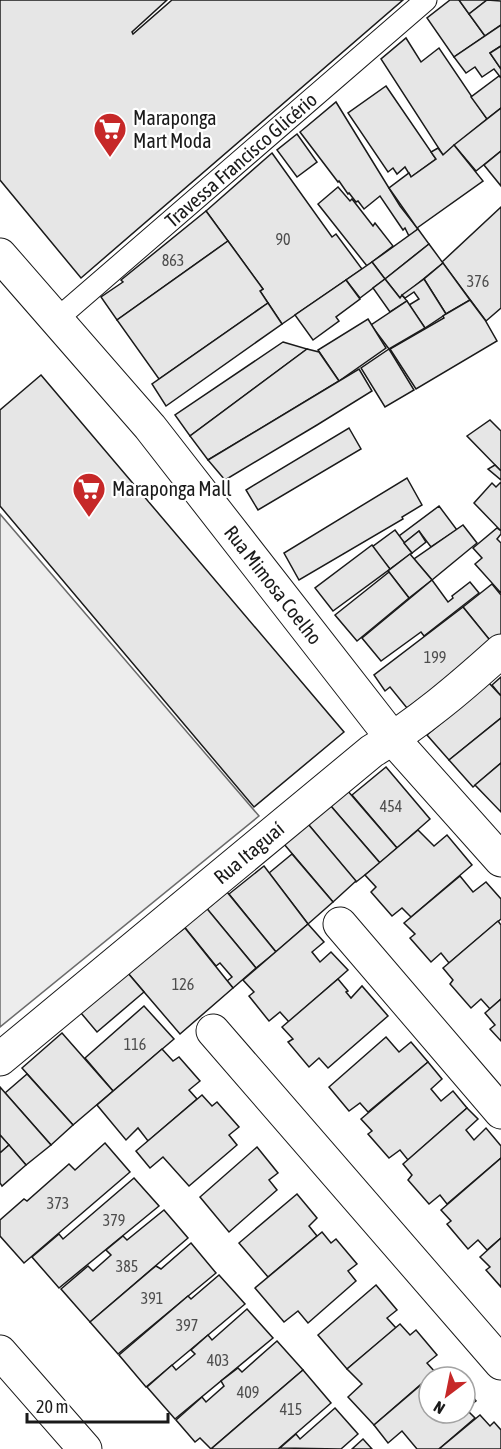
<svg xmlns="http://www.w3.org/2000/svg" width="501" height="1449" font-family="'Asap Condensed',sans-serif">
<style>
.built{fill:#ededed;stroke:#6a6a6a;stroke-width:1.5}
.building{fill:#e6e6e6;stroke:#1a1a1a;stroke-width:1.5}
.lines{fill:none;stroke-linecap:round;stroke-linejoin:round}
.lane-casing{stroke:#1a1a1a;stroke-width:23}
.street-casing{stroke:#1a1a1a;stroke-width:35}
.lane{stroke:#fff;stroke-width:21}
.street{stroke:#fff;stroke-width:33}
.labels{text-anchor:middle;stroke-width:4.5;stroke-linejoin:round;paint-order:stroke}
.number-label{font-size:16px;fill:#4d4d4d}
.poi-label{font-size:20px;fill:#1a1a1a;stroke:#fff;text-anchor:start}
.street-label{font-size:20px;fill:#1a1a1a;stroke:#fff}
</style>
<rect width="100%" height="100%" fill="#fff"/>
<path class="built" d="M0 514 259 816 0 1027Z"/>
<g class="building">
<path d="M0 0H167L132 32 133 34 172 0H403L81 278 0 180Z"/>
<path d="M450 0H459L485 36 454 57 427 18Z"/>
<path d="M459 0H487L469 14Z"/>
<path d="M487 0 501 1V25L485 36 469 14Z"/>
<path d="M501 25V46L490 53 501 69V78L494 69 482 77 475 67 466 73 454 57Z"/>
<path d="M406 38 421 62 439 48 487 119 443 155 381 59Z"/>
<path d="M501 46V69L490 53Z"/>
<path d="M499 76 501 78V108L487 119 471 97Z"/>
<path d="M386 86 436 159 411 177 405 167 397 174 393 168 388 172 348 113Z"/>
<path d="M336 102 400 206 418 229 409 236 405 228 403 230 380 196 364 209 358 201 356 202 349 193 348 194 339 181 338 182 300 132Z"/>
<path d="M501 108V151L476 171 454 145Z"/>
<path d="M297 134 317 162 297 177 277 150Z"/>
<path d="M454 145 483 181 417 228 389 188 409 173 411 177 436 159 431 152 438 148 443 155Z"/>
<path d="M501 151V186L484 165Z"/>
<path d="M272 153 332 237 336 234 362 269 282 324 260 291 263 289 206 211Z"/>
<path d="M338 187 350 201 352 199 373 226 375 223 393 246 367 266 318 204Z"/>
<path d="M501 207V308L486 321 442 262Z"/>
<path d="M206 211 228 241 117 320 101 297 123 282 121 280Z"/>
<path d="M418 229 429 244 385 279 372 262Z"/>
<path d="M228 241 263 289 260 291 268 303 159 379 117 320Z"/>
<path d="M429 244 443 263 400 298 385 279Z"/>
<path d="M372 262 385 279 360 298 346 280Z"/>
<path d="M443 263 470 300 446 314 424 279Z"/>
<path d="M385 279 400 298 402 295 407 301 390 312 373 288Z"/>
<path d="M424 279 446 314 425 328 409 305 419 299 414 292 405 298 402 295Z"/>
<path d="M346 280 360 299 336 317 339 321 313 340 295 315Z"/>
<path d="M470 300 485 320 497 341 416 389 390 349 444 318 443 316 446 314Z"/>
<path d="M407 301 425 328 389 349 371 325Z"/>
<path d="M268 303 282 324 166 406 152 384Z"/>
<path d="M368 319 386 348 339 381 318 350Z"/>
<path d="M283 342 307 349 190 436 175 415Z"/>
<path d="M307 349 319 352 339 381 208 460 190 436Z"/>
<path d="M389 349 414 390 385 407 361 368Z"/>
<path d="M359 369 372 391 317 425 225 480 208 460Z"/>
<path d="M41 375 344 732 254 807 0 506V410Z"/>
<path d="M490 420 501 431V471L467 436Z"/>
<path d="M349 428 361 449 258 510 246 490Z"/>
<path d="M495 465 501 471V480L488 469Z"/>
<path d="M407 478 422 505 402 517 403 519 299 580 284 553Z"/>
<path d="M501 482V531L474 503 492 483 496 487Z"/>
<path d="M439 506 457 530 431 547 419 531 404 543 399 536Z"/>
<path d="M463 525 477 543 432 580 414 559Z"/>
<path d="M497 528 501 531V534L497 539 501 543V593L475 564 482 558 473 548Z"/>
<path d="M395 530 412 553 390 569 372 547Z"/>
<path d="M419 531 426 542 412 553 404 543Z"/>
<path d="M372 545 390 569 333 611 315 588Z"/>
<path d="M410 554 432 580 409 598 388 571Z"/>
<path d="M389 572 409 598 357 641 335 615Z"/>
<path d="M432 580 448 602 453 598 452 596 470 582 479 593 424 636 421 632 381 661 362 638Z"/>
<path d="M492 584 501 595V637L493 644 463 607Z"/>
<path d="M463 607 493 644 407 708 390 687 385 691 374 675Z"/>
<path d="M501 677V696L492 685Z"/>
<path d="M489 683 501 696V718L449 760 427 735Z"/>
<path d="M501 718V763L473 787 449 760Z"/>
<path d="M501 763V812L475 785Z"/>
<path d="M386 767 430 819 397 848 352 795Z"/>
<path d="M347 790 397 848 380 863 330 805Z"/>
<path d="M330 805 380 863 356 882 308 824Z"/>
<path d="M308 824 356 881 333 902 284 844Z"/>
<path d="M418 830 434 846 447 835 472 865 411 917 402 908 392 916 371 892 376 887 365 875Z"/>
<path d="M292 854 333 902 308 924 269 873Z"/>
<path d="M264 866 308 924 276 952 229 894Z"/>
<path d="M460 876 473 892 486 882 501 899V919L449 963 441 953 431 962 410 938 415 934 404 923Z"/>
<path d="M227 892 276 952 256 968 207 909Z"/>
<path d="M204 905 256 968 233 988 227 981 232 977 220 963 216 966 182 924Z"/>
<path d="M498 921 501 925V999L490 1009 481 999 471 1008 450 984 453 980 443 968Z"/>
<path d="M308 924 324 942 312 952 320 962 331 952 348 970 289 1022 280 1012 269 1021 249 996 254 992 243 980Z"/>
<path d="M185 928 233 988 180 1034 127 972Z"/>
<path d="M127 972 144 992 97 1032 81 1013Z"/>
<path d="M338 979 348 991 346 992 351 998 362 986 388 1016 328 1068 319 1058 309 1067 288 1042 293 1039 282 1027Z"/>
<path d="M501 999V1041L490 1029 495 1025 485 1013Z"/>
<path d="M144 1006 174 1039 113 1091 85 1058Z"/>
<path d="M62 1033 113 1091 73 1125 22 1068Z"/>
<path d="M386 1037 399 1052 411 1042 428 1062 368 1112 360 1103 349 1111 329 1087Z"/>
<path d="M162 1049 173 1061 179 1057 200 1081 189 1090 197 1099 148 1141 138 1128 126 1140 97 1105Z"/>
<path d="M428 1062 442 1079 431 1089 441 1101 453 1091 467 1108 408 1160 400 1150 389 1158 368 1134 372 1131 361 1119Z"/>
<path d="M27 1074 73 1125 51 1145 5 1093Z"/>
<path d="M0 1087 51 1145 26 1165 0 1135Z"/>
<path d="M202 1095 212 1106 217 1102 239 1127 229 1135 237 1145 189 1186 163 1157 150 1168 136 1151Z"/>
<path d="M467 1108 478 1119 466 1130 474 1140 486 1128 501 1146V1158L447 1204 440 1195 429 1204 408 1180 412 1175 403 1164Z"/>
<path d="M0 1135 9 1145 0 1153Z"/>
<path d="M105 1143 130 1172 24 1263 0 1236V1220L24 1199 27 1201 69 1164 75 1170Z"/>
<path d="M9 1145 26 1165 2 1186 0 1183V1153Z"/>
<path d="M257 1147 278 1173 269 1180 277 1190 229 1232 200 1197Z"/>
<path d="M501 1158V1238L487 1250 478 1240 468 1249 447 1224 451 1221 441 1210Z"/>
<path d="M134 1178 159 1206 59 1288 32 1257 59 1234 63 1239Z"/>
<path d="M297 1194 317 1218 309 1226 317 1236 268 1277 239 1243Z"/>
<path d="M164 1210 188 1238 90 1322 61 1289 88 1266 93 1271 111 1255 106 1250 123 1236 127 1240Z"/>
<path d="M322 1232 331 1243 336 1239 357 1264 348 1271 356 1281 308 1323 298 1311 284 1322 255 1288Z"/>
<path d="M501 1238V1287L486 1270 490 1267 480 1257Z"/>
<path d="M191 1243 216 1273 118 1354 90 1322 151 1270 156 1266 161 1269Z"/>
<path d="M219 1275 245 1304 146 1387 119 1355 188 1296 191 1299Z"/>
<path d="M376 1285 397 1310 387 1318 396 1328 347 1369 318 1335Z"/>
<path d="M247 1309 273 1338 175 1419 147 1387 172 1365 176 1370 195 1354 191 1350 208 1335 212 1340Z"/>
<path d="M400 1324 410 1335 416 1330 437 1355 427 1363 435 1372 374 1425 348 1397 362 1384 347 1369Z"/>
<path d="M277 1341 303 1370 211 1449 200 1438 195 1442 176 1420 202 1397 206 1402 224 1386 221 1381 238 1368 242 1372Z"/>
<path d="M303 1370 331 1403 278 1449H211Z"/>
<path d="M429 1378V1413H465V1387L476 1401 466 1409 475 1418 439 1449H417L402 1431 388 1443 374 1425Z"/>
<path d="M335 1408 358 1434 341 1449 280 1448 296 1434 300 1439Z"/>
<path d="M480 1415 490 1426 494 1422 501 1430V1449H439Z"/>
<path d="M363 1439 372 1449H352Z"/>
</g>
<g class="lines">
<defs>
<path id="lane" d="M57 319 426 0"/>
<g id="street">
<path d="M0 255 150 427 393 739 501 860"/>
<path d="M340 924 501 1112"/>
<path d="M213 1031 501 1363"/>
<path d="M0 1059 372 751C418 724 461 687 501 651"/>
<path d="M0 1352 85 1449"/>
</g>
</defs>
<use href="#lane" class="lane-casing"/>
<use href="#street" class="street-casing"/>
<use href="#lane" class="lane"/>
<use href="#street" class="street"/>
</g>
<defs>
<symbol id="supermarket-pin" viewBox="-11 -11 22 30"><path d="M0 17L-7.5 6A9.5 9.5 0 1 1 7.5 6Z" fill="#c62828" stroke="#fff"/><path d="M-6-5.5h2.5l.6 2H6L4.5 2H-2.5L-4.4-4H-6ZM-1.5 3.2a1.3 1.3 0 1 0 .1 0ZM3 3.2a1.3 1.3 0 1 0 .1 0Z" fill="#fff"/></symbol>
</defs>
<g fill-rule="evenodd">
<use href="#supermarket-pin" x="91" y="110" width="38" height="52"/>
<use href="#supermarket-pin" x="70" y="470" width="38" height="52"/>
</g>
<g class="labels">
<g class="number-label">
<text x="283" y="245">90</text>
<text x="173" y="266">863</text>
<text x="478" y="287">376</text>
<text x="435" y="663">199</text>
<text x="391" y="812">454</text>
<text x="183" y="990">126</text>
<text x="135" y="1050">116</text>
<text x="58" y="1209">373</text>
<text x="114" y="1226">379</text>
<text x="127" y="1272">385</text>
<text x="152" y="1304">391</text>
<text x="187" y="1331">397</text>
<text x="218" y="1366">403</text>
<text x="248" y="1398">409</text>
<text x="291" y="1415">415</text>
</g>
<g class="poi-label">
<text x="133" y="125">Maraponga<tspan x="133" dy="23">Mart Moda</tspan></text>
<text x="112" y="496">Maraponga Mall</text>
</g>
<g class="street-label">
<text transform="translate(241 160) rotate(-41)" y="7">Travessa Francisco Glicério</text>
<text transform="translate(273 585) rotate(52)" y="7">Rua Mimosa Coelho</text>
<text transform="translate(249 853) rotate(-40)" y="7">Rua Itaguaí</text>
</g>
</g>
<g transform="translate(447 1395) rotate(212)"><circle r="28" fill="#ffffff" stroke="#a3a3a3" stroke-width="1.5"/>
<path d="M0-4.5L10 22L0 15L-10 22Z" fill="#c62828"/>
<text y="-9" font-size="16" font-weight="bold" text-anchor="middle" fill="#1a1a1a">N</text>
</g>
<path d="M27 1413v9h141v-9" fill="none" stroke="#1a1a1a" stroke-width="3"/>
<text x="36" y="1413" font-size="18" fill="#1a1a1a" stroke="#ffffff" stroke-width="4.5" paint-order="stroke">20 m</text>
</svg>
